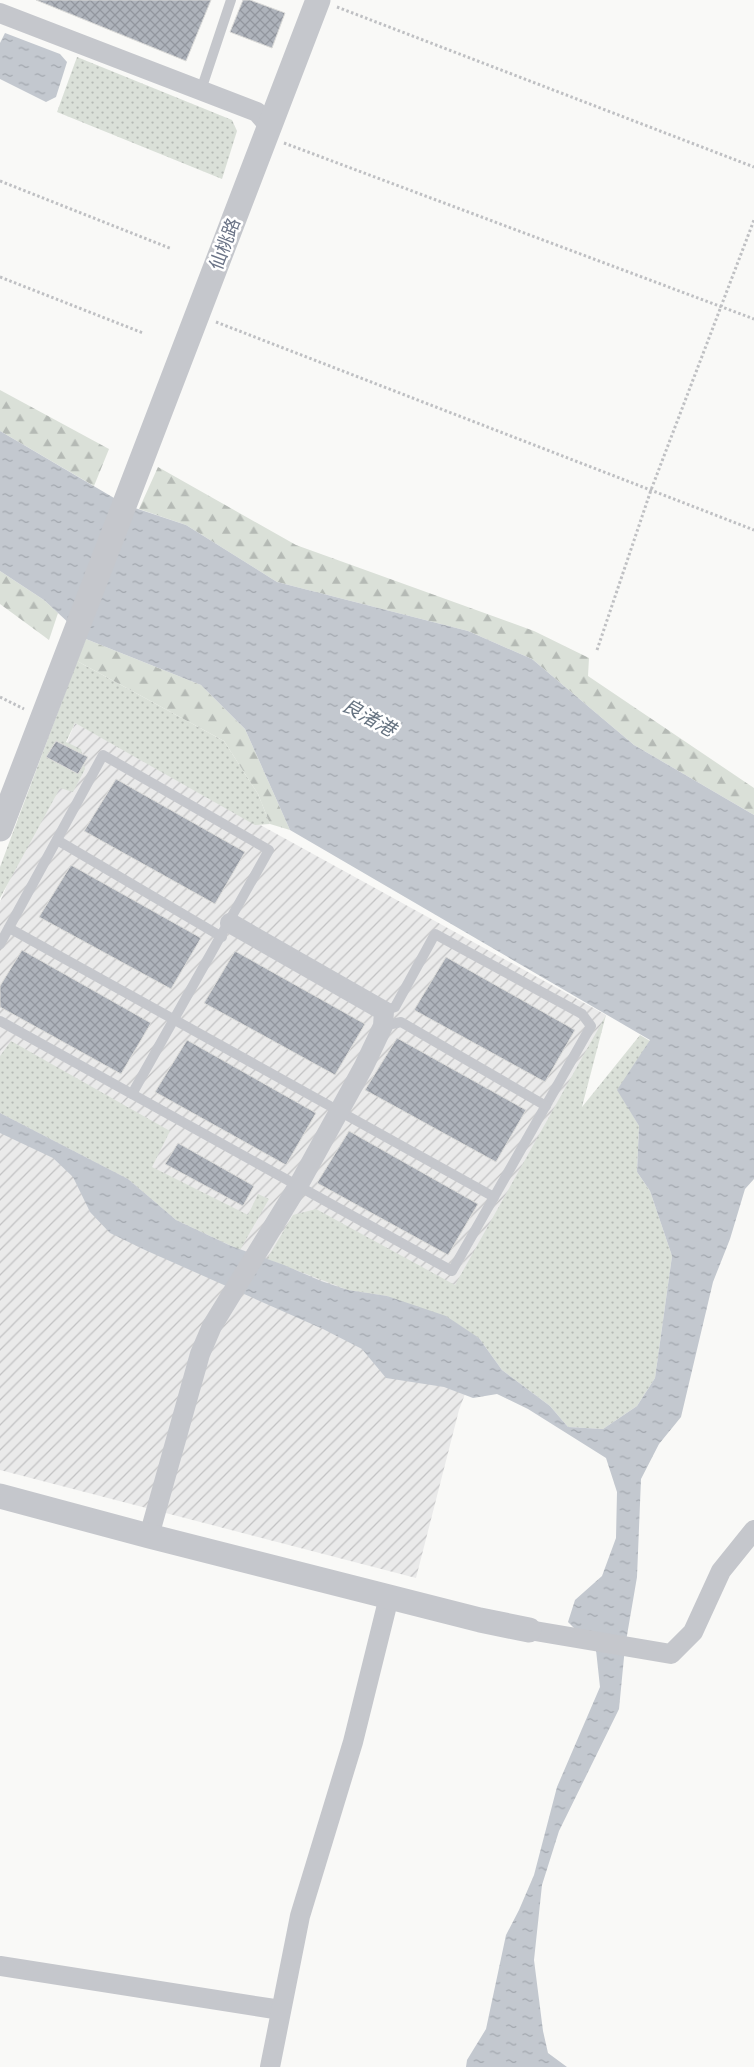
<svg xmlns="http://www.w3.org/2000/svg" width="754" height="2067" font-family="Figtree,'Noto Sans SC',sans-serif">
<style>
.industrial{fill:url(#industrial-furrows)}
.grass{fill:url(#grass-dots)}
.forest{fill:url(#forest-firs)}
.water{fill:url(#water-ripples)}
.building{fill:url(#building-cross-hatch);stroke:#dbdbd9}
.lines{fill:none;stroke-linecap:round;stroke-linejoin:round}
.path{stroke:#bfc0c3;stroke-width:3;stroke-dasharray:2.5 2.5;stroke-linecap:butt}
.service{stroke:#c5c7cc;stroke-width:10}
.minor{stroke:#c5c7cc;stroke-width:20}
.tertiary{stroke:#c5c7cc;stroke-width:25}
.labels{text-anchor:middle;stroke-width:5;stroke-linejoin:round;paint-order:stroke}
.street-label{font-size:18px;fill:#6a7386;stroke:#fff}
.water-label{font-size:19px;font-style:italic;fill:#667381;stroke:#fff}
</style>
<defs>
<pattern id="industrial-furrows" width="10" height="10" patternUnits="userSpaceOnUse" patternTransform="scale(1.25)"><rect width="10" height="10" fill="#eaeaea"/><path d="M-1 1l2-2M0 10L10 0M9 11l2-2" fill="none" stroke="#c2c2c3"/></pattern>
<pattern id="grass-dots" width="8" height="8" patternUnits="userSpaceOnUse" patternTransform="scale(1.25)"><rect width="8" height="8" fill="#dae0d8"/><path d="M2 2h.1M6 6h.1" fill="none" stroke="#b5bab5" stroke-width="1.8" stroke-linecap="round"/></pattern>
<pattern id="forest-firs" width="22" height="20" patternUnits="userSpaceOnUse" patternTransform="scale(1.25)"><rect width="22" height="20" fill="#dae0d8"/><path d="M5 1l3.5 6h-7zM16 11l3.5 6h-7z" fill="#b5bab5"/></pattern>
<pattern id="water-ripples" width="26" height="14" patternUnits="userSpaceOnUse" patternTransform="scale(1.25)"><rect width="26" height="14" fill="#c3c8cf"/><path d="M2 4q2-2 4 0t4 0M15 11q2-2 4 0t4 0" fill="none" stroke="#a2a7ae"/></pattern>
<pattern id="building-cross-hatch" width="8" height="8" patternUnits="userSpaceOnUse" patternTransform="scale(1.25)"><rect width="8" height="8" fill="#aeb3bb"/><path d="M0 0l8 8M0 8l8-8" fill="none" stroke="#92969e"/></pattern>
</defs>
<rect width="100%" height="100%" fill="#f9f9f7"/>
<path class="industrial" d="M75 723 606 1015 459 1410 416 1578 0 1470V902Z"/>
<g class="grass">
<path d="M77 57 232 120 237 131 222 179 57 112Z"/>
<path d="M77 661 224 741 258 794 270 824 255 825 75 723 66 742 81 749 85 769 73 792 60 788 0 898V867Z"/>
<path d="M606 1015 582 1107 640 1035 650 1041 618 1090 639 1126 637 1172 650 1191 672 1256 655 1378 637 1406 603 1429 568 1427 550 1406 502 1370 479 1338 387 1296 348 1290 267 1259 293 1215 316 1209 455 1285Z"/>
<path d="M11 1041 170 1131 152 1167 248 1215 258 1194 269 1199 240 1250 176 1220 128 1179 0 1113V1056Z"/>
</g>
<g class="forest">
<path d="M0 390 109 449 94 486 0 431Z"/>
<path d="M158 467 296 545 534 631 589 658 588 676 754 788V815L634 745 532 659 468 631 277 582 186 525 139 509Z"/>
<path d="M0 571 44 600 58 613 49 640 0 604Z"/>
<path d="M86 639 201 685 245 729 290 830 270 824 258 794 224 741 77 661Z"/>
</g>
<g class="water">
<path d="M5 33 60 54 67 62 56 97 46 102 0 79V43Z"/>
<path d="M0 431 126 505 186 525 277 582 468 631 532 659 634 745 754 815V1179L745 1189 730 1239 713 1282 681 1417 659 1444 641 1479 637 1577 625 1647 619 1709 559 1831 542 1885 534 1960 543 2031 548 2053 567 2067H466L467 2060 486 2029 506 1935 519 1910 534 1875 557 1787 600 1687 596 1650 568 1622 575 1600 602 1576 616 1538 617 1492 606 1458 528 1409 497 1394 473 1398 444 1387 386 1378 362 1349 323 1329 145 1250 110 1233 90 1212 73 1177 53 1158 0 1133V1113L128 1179 176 1220 231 1246 284 1265 321 1281 348 1290 387 1296 446 1316 479 1338 502 1370 550 1406 568 1427 603 1429 637 1406 655 1378 672 1256 650 1191 637 1172 639 1126 617 1090 650 1040 290 830 245 729 201 685 86 639 44 600 0 571Z"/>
</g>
<g class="building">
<path d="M36 0H211L186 61Z"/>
<path d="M243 0H250L285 13 272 48 230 32Z"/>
<path d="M56 741 88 757 78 774 46 757Z"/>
<path d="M116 779 245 852 215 904 84 831Z"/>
<path d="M71 865 201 938 171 989 39 917Z"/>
<path d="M22 950 151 1023 121 1074 0 1007V986Z"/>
<path d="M235 951 365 1024 335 1075 204 1003Z"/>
<path d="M446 957 575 1030 545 1082 414 1010Z"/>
<path d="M397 1038 526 1110 496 1162 365 1090Z"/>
<path d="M187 1040 316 1113 286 1165 155 1092Z"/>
<path d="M349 1131 478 1204 448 1255 317 1183Z"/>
<path d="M178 1143 254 1186 243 1206 165 1164Z"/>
</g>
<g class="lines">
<g class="path">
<path d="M337 7 754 167"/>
<path d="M284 143 754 319"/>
<path d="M0 181 172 249"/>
<path d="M0 277 143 333"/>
<path d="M216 322 754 530"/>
<path d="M597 650 651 490 754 220"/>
<path d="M0 697 24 709"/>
</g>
<g class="service">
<path d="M201 90 231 0"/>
<path d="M57 840 222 937"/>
<path d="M9 928 494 1197"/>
<path d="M0 944 103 755 269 850 132 1094"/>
<path d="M0 1021 452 1271 591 1026 582 1014 435 934 395 1007 384 1011"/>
<path d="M383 1026 401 1022 546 1106"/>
</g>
<g class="minor">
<path d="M0 13 257 112 270 127"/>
<path d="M149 1536 200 1354 212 1326 298 1186 364 1066 383 1026 384 1011 230 923"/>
<path d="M529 1630 671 1654 693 1632 721 1571 754 1530"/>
<path d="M0 1966 281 2010"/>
<path d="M270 2067 300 1916 353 1742 389 1597"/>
</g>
<g class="tertiary">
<path d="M0 829 318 0"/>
<path d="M0 1496 149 1536 480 1620 529 1630"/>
</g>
</g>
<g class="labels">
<g class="street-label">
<text transform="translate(225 244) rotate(-69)" y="6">仙桃路</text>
</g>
<g class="water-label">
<text transform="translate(369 717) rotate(29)" y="7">良渚港</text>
</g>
</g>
</svg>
